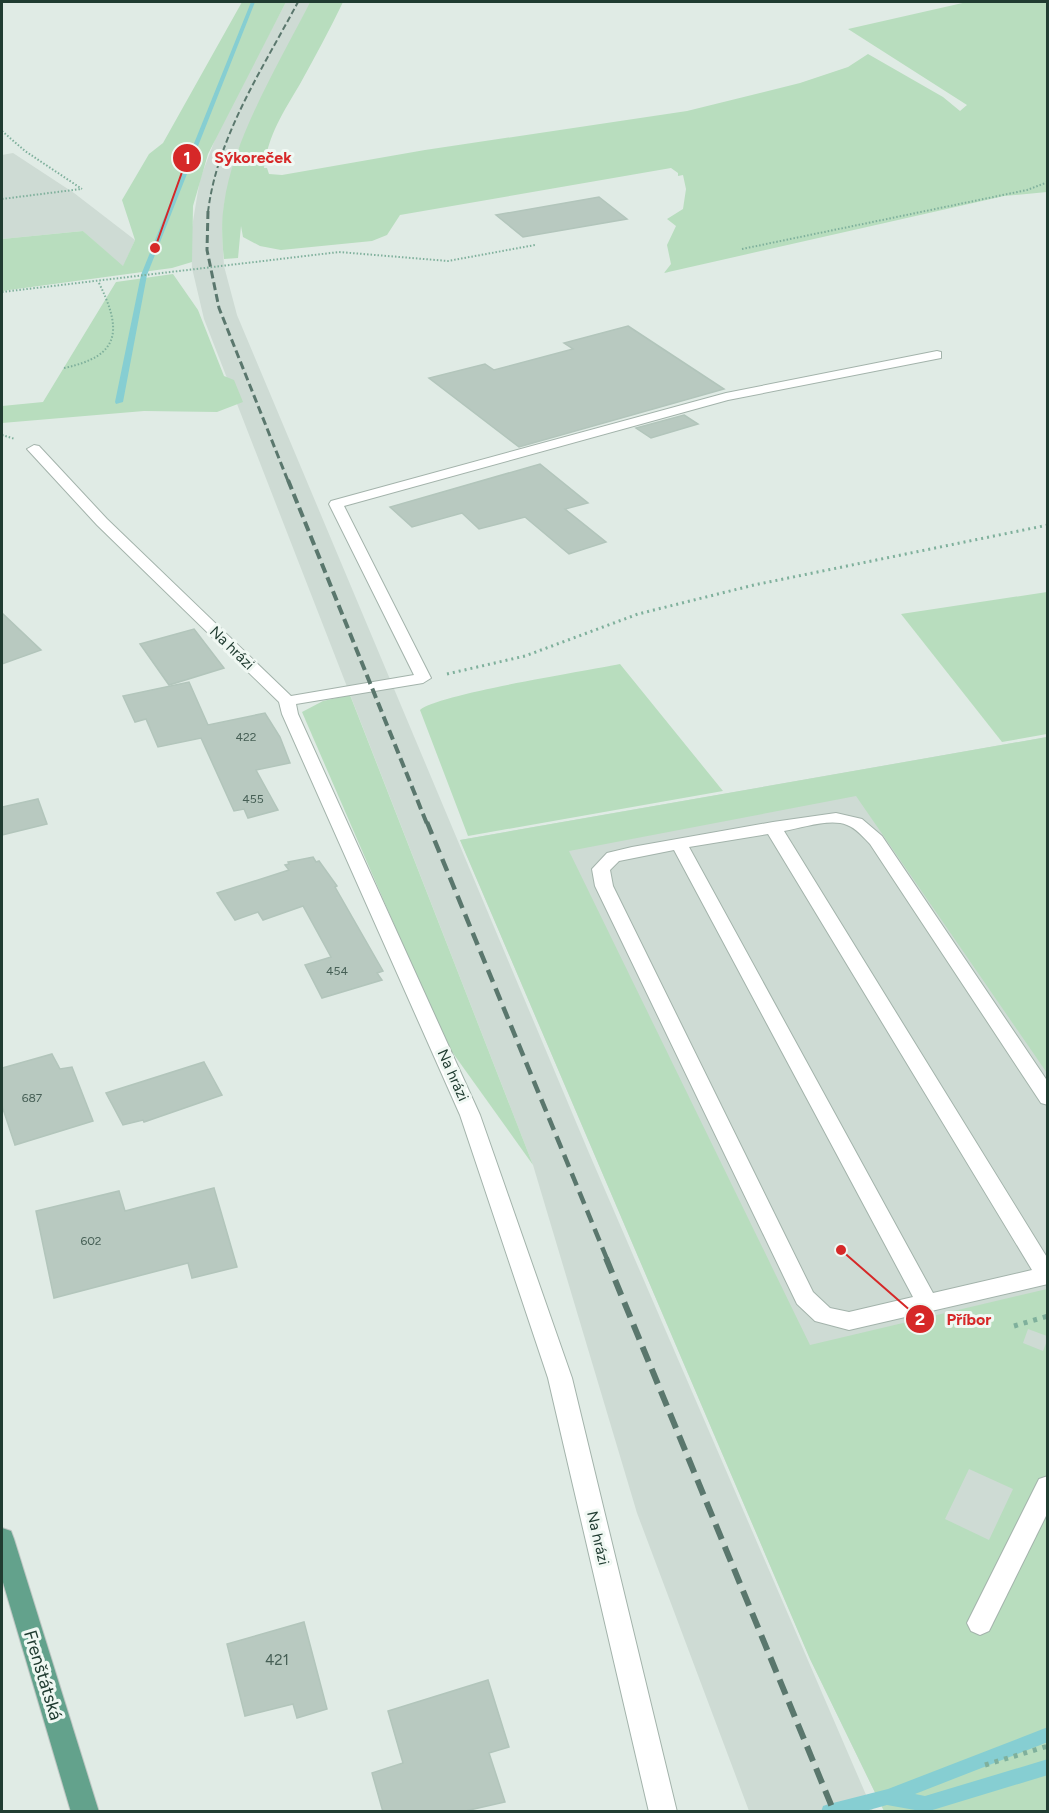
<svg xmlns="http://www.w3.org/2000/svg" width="1049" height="1813" font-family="Figtree,sans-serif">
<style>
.built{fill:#cedbd4}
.green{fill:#b8ddbe;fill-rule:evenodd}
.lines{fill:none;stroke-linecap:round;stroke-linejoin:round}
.stream{fill:#86ced2;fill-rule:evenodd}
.building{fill:#b8c9c0;stroke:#b2c5bb;stroke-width:1.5}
.minor-casing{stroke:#a3b3ab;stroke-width:2}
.major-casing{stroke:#c1c8c5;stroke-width:2}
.path-far2{stroke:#7fb09c;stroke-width:2;stroke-dasharray:1.5 2;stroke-linecap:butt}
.path-far1{stroke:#7fb09c;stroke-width:3;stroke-dasharray:2 4;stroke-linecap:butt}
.path{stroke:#7fb09c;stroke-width:5;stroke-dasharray:4 6;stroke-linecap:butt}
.minor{fill:#fff;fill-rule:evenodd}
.major{fill:#63a28c;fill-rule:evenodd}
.rail-far4{stroke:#5a776d;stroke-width:2;stroke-dasharray:6 3;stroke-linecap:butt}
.rail-far3{stroke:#5a776d;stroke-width:3;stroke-dasharray:8 4;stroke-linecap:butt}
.rail-far2{stroke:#5a776d;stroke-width:4;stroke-dasharray:10 5;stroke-linecap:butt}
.rail-far1{stroke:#5a776d;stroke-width:4.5;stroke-dasharray:13 7;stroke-linecap:butt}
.rail{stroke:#5a776d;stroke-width:6;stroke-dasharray:16 8;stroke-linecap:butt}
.labels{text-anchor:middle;stroke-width:6;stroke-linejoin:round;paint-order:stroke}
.number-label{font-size:12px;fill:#465f55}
.street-label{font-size:15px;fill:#203c31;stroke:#f0f8f3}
.near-number-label{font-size:15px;fill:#465f55}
.near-street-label{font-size:18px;fill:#203c31;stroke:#f0f8f3}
.leader{fill:none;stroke:#d62828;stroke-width:2}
.callout-dot{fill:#d62828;stroke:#f0f8f3;stroke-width:2}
.mark-label{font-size:18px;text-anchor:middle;font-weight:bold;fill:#fff}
.callout-label{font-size:16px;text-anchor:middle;font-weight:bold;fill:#d62828;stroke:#f0f8f3;stroke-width:6;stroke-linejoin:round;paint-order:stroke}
</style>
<rect width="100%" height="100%" fill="#e0ebe5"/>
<g class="built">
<path d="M286 2H310L236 154 224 205 222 232 224 266 237 315 589 1153 873 1811H749L637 1513 533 1165 204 319 192 268 191 233 200 179 219 129Z"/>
<path d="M13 153 74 193 135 240 123 267 83 231 2 239V155Z"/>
<path d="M1047 737V1811H884L810 1659 460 840Z"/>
</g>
<g class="green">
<path d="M242 2H286L208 154 193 206 192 262 172 268 2 291V239L83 231 123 266 135 240 122 200 149 154 163 143Z"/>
<path d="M310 2H343C330 29 315 57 300 84 284 111 268 135 264 168H267L269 174 282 175 425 150 687 111 800 83 848 67 868 54 943 97 960 111 967 105 848 29 967 2H1047V192L1004 196 664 273 671 264 667 245 676 226 667 219 683 209 686 189 683 175 678 176V173L671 168 400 215 387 235 372 241 281 250 260 246 243 237 241 226 238 258 224 259C222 241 221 223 224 204 233 138 280 62 310 2Z"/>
<path d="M173 274 198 310 224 376 234 380 243 402 217 412 144 411 2 423V406L43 402 116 282Z"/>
<path d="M1047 592V734L1002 742 901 614Z"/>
<path d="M620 664 723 791 468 836 420 710C437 694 587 671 620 664Z"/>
<path d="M350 695 533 1165 445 1042 302 712 323 701Z"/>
<path d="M1047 737V1073L856 796 569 851 810 1345 1047 1289V1336L1028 1329 1023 1343 1043 1351 1047 1341V1811H884L810 1659 460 840ZM969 1469 1013 1489 989 1540 945 1519Z"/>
</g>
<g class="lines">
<g class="stream">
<path d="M251 2H255L147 275 123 402 116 404 115 402 141 275Z"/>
<path d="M1048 1727V1742L915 1794 925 1796 1048 1759V1775L926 1812 887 1805 862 1812H821L823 1806 829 1804 888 1789Z"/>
</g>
</g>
<g class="building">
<path d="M599 197 627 219 523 237 496 215Z"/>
<path d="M628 326 724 389 519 447 429 378 485 364 494 370 573 349 564 343Z"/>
<path d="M684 415 698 424 651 438 636 428Z"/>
<path d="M540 464 588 503 565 509 606 542 569 554 525 517 479 529 462 513 412 527 390 507Z"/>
<path d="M2 613 41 650 2 664Z"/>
<path d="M194 629 224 668 169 685 140 644Z"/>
<path d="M189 682 208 725 265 713 280 737 290 763 256 770 278 810 248 818 244 809 234 811 201 738 158 747 146 719 135 722 123 696Z"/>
<path d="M38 799 47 824 2 835V807Z"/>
<path d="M313 857 316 862 319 861 337 886 335 887 383 971 377 973 382 980 322 998 305 965 331 957 303 906 263 920 258 912 235 920 217 893 289 870 285 865 289 864 288 862Z"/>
<path d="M52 1054 60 1069 72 1067 93 1121 15 1145 2 1106V1068Z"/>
<path d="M204 1062 222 1095 144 1122 143 1120 123 1125 106 1093Z"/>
<path d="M214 1188 237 1267 192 1278 188 1263 54 1298 36 1211 119 1191 125 1211Z"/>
<path d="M304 1622 327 1709 297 1718 293 1704 245 1716 227 1644Z"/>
<path d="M488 1680 509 1747 489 1753 505 1802 461 1812H383L372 1773 403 1763 388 1711Z"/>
</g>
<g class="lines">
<defs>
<g id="minor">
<path d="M937 351 941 352V358L728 400 344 506 431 678 423 683 296 704 298 714 480 1115 572 1378 677 1812H649L548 1378 460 1115 282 714 279 702 97 525 27 449 34 445 39 446 107 519 291 696 414 675 329 504 331 501 726 393Z"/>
<path d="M836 813 862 819 882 836 1048 1082V1105L1041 1103 870 844C863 837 856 828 847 825 830 818 802 828 784 831L1048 1259V1284L849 1330 815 1321 797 1304 595 886 592 869 607 853 632 847 773 822ZM768 834 1032 1270 933 1293 689 847ZM674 850 913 1297 849 1312 830 1308 813 1292 613 886 610 870 619 861Z"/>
<path d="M1048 1476V1512L989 1631 980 1635 971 1631 967 1623 1039 1479Z"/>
</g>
<path id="major" d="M2 1528 11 1531 14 1539 99 1812H71L2 1579Z"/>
</defs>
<use href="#minor" class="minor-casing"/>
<use href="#major" class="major-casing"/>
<g class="path-far2">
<path d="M2 131 25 151 82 189"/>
<path d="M2 199 81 189"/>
<path d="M742 249 1027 190 1048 182"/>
<path d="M2 292 339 252 448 261 535 245"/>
<path d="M64 368C122 356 122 329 98 281"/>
<path d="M2 435 15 439"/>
</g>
<path class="path-far1" d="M447 674 525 656 638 614 754 585 1048 525"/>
<g class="path">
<path d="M1014 1326 1048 1316"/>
<path d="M985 1765 1048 1746"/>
</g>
<use href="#minor" class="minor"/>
<use href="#major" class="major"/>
<path class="rail-far4" d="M208 212C217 137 263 68 298 2"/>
<path class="rail-far3" d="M208 211 207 250 219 308 288 481"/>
<path class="rail-far2" d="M288 480 427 824"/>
<path class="rail-far1" d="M427 822 607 1259"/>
<path class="rail" d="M606 1258 834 1812"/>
</g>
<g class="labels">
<g class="number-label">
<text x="246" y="741">422</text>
<text x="253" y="803">455</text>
<text x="337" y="975">454</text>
<text x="32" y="1102">687</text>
<text x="91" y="1245">602</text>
</g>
<g class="street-label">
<text transform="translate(232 648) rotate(44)" y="5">Na hrázi</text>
<text transform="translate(453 1075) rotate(66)" y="5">Na hrázi</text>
<text transform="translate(598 1538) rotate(77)" y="5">Na hrázi</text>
</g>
<g class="near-number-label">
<text x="277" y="1665">421</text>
</g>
<g class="near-street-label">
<text transform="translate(43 1675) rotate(73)" y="6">Frenštátská</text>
</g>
</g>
<path class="leader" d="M155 248L187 158M841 1250L920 1319"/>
<g class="callout-dot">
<circle cx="155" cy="248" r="6"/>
<circle cx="841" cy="1250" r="6"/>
<circle cx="187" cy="158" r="15"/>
<circle cx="920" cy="1319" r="15"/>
</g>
<g class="mark-label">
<text x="187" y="164">1</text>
<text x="920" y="1325">2</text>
</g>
<g class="callout-label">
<text x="253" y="163">Sýkoreček</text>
<text x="969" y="1325">Příbor</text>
</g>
<rect width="1049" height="1813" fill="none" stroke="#203c31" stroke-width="6"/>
</svg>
